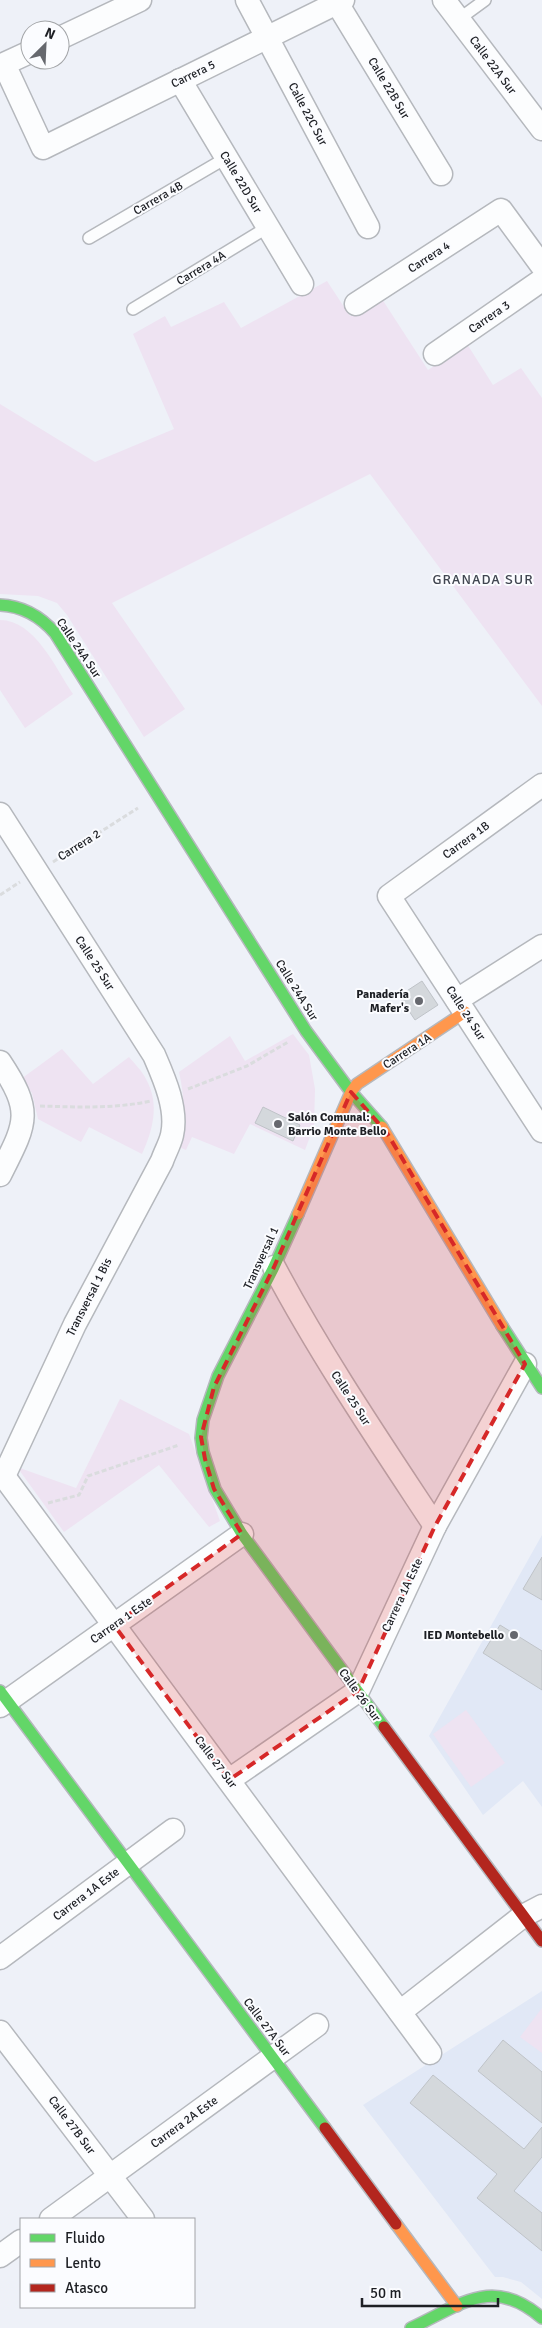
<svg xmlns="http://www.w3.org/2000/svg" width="542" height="2328" font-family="Signika,sans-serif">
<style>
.built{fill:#e1e8f6}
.green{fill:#eee3f2}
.building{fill:#d4d8dc;stroke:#bfc3c8}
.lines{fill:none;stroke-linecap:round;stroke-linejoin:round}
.lane-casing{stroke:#b5b8bd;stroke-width:14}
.street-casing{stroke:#b5b8bd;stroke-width:25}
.fast-casing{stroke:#b5b8bd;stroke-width:14}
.slow-casing{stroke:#b5b8bd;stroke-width:14}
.jam-casing{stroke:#b5b8bd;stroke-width:14}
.path{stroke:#dadcde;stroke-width:3;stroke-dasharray:5 2.5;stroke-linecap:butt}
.lane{stroke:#fcfdfe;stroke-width:11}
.street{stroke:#fcfdfe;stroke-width:22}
.fast{stroke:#63d668;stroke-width:11}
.slow{stroke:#ff974d;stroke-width:11}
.jam{stroke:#b3261e;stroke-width:11}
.marked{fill:#d62828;fill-opacity:0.2;stroke:#d62828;stroke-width:4;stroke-dasharray:10 6;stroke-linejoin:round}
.poi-dot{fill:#66686e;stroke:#fbfcff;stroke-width:2}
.labels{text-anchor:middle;stroke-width:4;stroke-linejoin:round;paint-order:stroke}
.street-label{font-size:12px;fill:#1d1f24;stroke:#fbfcff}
.poi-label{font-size:12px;font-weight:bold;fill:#1d1f24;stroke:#fbfcff;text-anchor:end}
.neighbourhood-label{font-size:14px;letter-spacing:1px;fill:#414651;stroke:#fbfcff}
</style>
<rect width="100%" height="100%" fill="#eef1f8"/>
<g class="built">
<path d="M542 1535V1807L523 1781 483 1815 429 1736Z"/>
<path d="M542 1991V2299L521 2282 503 2277H495L363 2105Z"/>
</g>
<g class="green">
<path d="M327 281 350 316 382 299 428 370 467 344 493 385 521 368 542 398V706L370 474 112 603 185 709 144 737 67 615 57 603 38 596 0 594V404L95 462 174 429 133 334 165 316 171 327 224 302 241 328Z"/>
<path d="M0 620C35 620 56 669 73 694L25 728 0 690Z"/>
<path d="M293 1034 309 1055 315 1089 314 1126 305 1150 250 1124 234 1154 192 1137 186 1150 179 1147C185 1120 185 1099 179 1072L230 1036 245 1061Z"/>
<path d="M62 1049 93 1084 129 1057C135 1064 142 1071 146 1079 160 1104 153 1130 142 1154L89 1127 81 1142 38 1119 32 1093 21 1079Z"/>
<path d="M120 1399 189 1434 220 1521 209 1527 159 1465 64 1532 17 1467 76 1488Z"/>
<path d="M466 1710 505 1763 471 1787 433 1734Z"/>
<path d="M542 2008V2053L520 2037Z"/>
</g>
<g class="building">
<path d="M422 981 438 1005 415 1020 399 996Z"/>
<path d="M263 1107 300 1125 293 1141 255 1123Z"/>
<path d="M542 1557V1600L523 1589Z"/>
<path d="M500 1625 542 1651V1690L483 1653Z"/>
<path d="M503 2040 542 2072V2123L478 2071Z"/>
<path d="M433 2075 524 2149 542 2127V2157L514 2191 542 2213V2251L477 2198 497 2174 410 2103Z"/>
</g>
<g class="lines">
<defs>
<g id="lane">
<path d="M459 19 485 0"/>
<path d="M89 238 226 158"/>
<path d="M133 309 268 227"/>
</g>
<g id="street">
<path d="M247 0 368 227"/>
<path d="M444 0 542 129"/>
<path d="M337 3 441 174"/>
<path d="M60 38 140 0"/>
<path d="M30 52 4 64 43 148 343 0"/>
<path d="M180 80 302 284"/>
<path d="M356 304 501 210 542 266"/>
<path d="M435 354 542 280"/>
<path d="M542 785 389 896 542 1131"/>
<path d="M0 814 154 1055C164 1078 178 1109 172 1135 170 1144 165 1152 162 1161L75 1324 4 1476"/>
<path d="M457 1000 542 946"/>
<path d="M0 1062C34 1113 26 1123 0 1175"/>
<path d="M274 1267C322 1357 379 1441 435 1526"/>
<path d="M0 1471 430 2053"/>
<path d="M0 1706 242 1534"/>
<path d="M229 1780 358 1691 435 1526 525 1364"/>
<path d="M0 1958 173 1830"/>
<path d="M400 2012 523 1916 542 1906"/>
<path d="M0 2032 143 2219"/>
<path d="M51 2219 317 2025"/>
<path d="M0 2256 21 2241"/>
</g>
<g id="fast">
<path d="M0 605C23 606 40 616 55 633L306 1031 351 1092 382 1127"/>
<path d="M298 1214 273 1269 218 1376 203 1420 201 1438 203 1452 215 1489 242 1534 384 1727"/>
<path d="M502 1326 542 1388"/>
<path d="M0 1691 325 2128"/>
<path d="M411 2328C461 2305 492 2275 542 2318"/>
</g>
<g id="slow">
<path d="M382 1127 502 1326"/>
<path d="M298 1214 351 1092 357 1084 465 1012"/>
<path d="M396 2224 457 2306"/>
</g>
<g id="jam">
<path d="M384 1727 542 1941"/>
<path d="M325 2128 396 2224"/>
</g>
</defs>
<use href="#lane" class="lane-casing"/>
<use href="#street" class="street-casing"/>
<use href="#fast" class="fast-casing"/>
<use href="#slow" class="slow-casing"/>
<use href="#jam" class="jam-casing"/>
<g class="path">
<path d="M53 862 138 808"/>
<path d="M0 895 20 882"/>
<path d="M188 1089 247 1066 288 1042"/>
<path d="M40 1106C77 1107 114 1109 151 1101"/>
<path d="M48 1503 79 1495 88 1476 179 1445"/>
</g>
<use href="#lane" class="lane"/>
<use href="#street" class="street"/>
<use href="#fast" class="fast"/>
<use href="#slow" class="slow"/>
<use href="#jam" class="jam"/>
</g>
<path class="marked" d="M351 1092 387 1133 525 1364 435 1526 358 1691 229 1780 114 1625 242 1534 214 1489 205 1459 201 1437 214 1387 274 1267Z"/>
<g class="poi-dot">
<circle cx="419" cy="1001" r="5"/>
<circle cx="278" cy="1124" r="5"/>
<circle cx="514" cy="1635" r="5"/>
</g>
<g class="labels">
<g class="street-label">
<text transform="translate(493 65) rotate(53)" y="4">Calle 22A Sur</text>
<text transform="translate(193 74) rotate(-26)" y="4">Carrera 5</text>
<text transform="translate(389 88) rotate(59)" y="4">Calle 22B Sur</text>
<text transform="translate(308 114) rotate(62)" y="4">Calle 22C Sur</text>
<text transform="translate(241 182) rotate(59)" y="4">Calle 22D Sur</text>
<text transform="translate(158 198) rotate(-30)" y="4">Carrera 4B</text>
<text transform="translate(429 257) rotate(-33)" y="4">Carrera 4</text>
<text transform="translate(201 268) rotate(-31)" y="4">Carrera 4A</text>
<text transform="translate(489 317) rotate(-35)" y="4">Carrera 3</text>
<text transform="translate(79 648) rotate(56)" y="4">Calle 24A Sur</text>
<text transform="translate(466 840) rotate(-36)" y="4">Carrera 1B</text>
<text transform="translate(79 845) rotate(-32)" y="4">Carrera 2</text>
<text transform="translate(95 963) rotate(57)" y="4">Calle 25 Sur</text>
<text transform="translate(297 990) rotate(58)" y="4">Calle 24A Sur</text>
<text transform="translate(466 1013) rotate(57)" y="4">Calle 24 Sur</text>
<text transform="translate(407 1051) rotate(-33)" y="4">Carrera 1A</text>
<text transform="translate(261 1258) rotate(-65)" y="4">Transversal 1</text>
<text transform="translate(89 1297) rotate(-63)" y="4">Transversal 1 Bis</text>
<text transform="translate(351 1398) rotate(57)" y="4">Calle 25 Sur</text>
<text transform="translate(402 1595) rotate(-65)" y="4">Carrera 1A Este</text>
<text transform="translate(121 1620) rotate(-35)" y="4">Carrera 1 Este</text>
<text transform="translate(360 1695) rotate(54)" y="4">Calle 26 Sur</text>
<text transform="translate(216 1762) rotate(53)" y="4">Calle 27 Sur</text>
<text transform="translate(86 1894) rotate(-37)" y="4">Carrera 1A Este</text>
<text transform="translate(267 2027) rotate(53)" y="4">Calle 27A Sur</text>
<text transform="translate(184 2122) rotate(-36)" y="4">Carrera 2A Este</text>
<text transform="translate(72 2125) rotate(53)" y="4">Calle 27B Sur</text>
</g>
<g class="poi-label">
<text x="409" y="998">Panadería<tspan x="409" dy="14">Mafer's</tspan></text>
<text x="288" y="1121" text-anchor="start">Salón Comunal:<tspan x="288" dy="14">Barrio Monte Bello</tspan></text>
<text x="504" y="1639">IED Montebello</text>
</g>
<g class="neighbourhood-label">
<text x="483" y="584">GRANADA SUR</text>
</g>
</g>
<rect x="20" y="2218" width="175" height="90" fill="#fbfcff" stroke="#a2a4a7"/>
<rect x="30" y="2234" width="25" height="8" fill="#63d668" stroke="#a2a4a7"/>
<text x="65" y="2243" font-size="15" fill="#1d1f24">Fluido</text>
<rect x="30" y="2259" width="25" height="8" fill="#ff974d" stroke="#a2a4a7"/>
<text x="65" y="2268" font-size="15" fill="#1d1f24">Lento</text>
<rect x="30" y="2284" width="25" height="8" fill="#b3261e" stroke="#a2a4a7"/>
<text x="65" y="2293" font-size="15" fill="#1d1f24">Atasco</text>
<g transform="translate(45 45) rotate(24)"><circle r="24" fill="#fbfcff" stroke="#a2a4a7"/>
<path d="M0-4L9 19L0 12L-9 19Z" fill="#66686e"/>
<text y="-8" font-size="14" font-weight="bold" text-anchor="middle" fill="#1d1f24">N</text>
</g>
<path d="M362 2298v8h136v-8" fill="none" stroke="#1d1f24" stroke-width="2.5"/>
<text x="370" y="2298" font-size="15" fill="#1d1f24" stroke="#fbfcff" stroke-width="4" paint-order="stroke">50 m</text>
</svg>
